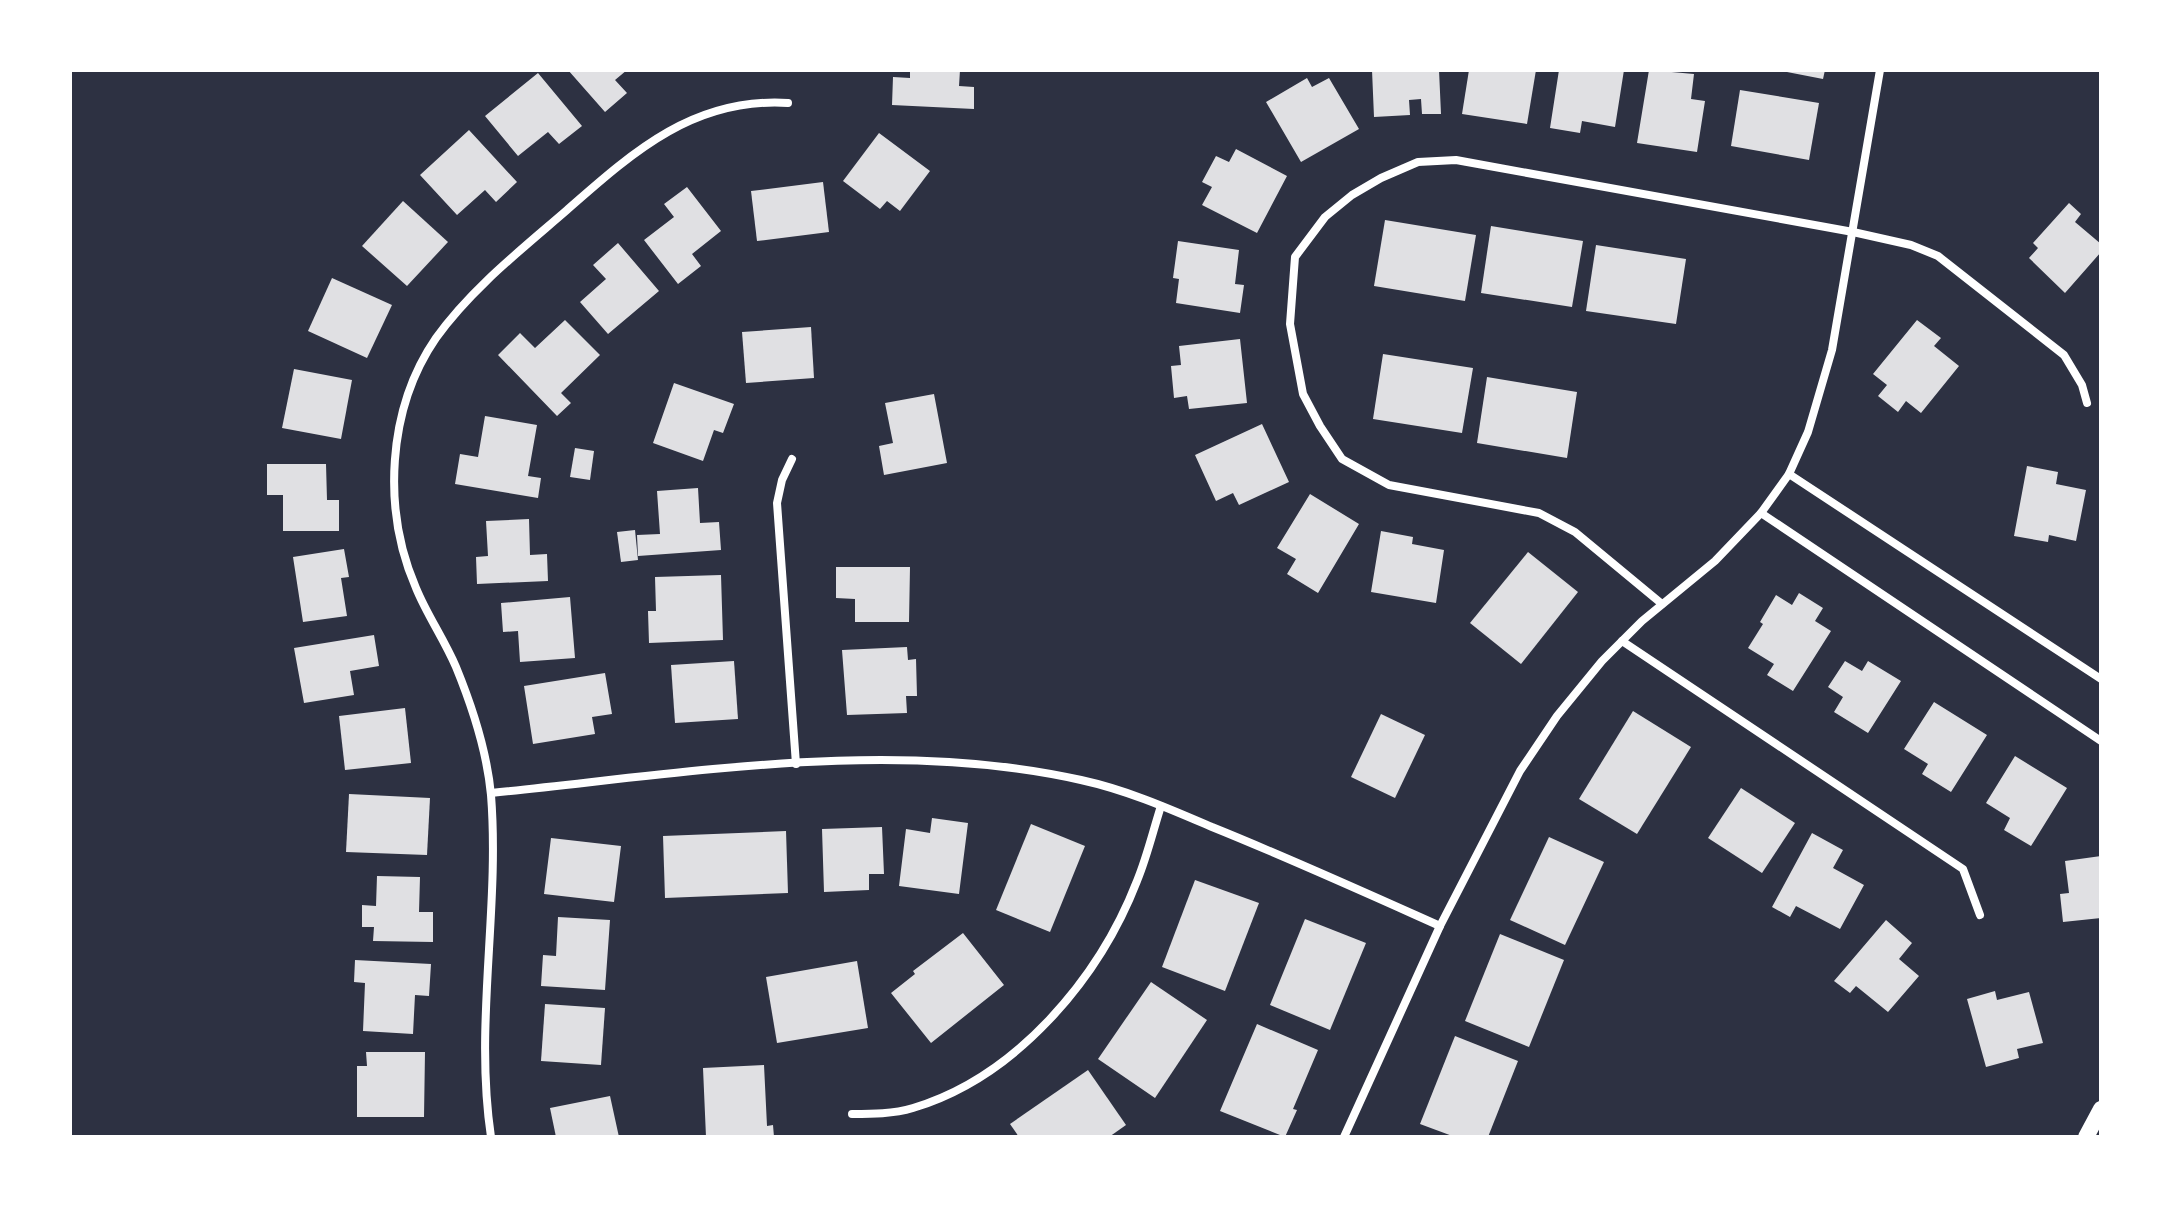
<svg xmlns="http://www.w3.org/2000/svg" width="2171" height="1207" font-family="Lora,serif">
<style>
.building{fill:#e0e0e3}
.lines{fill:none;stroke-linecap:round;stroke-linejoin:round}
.minor{stroke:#fff;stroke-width:8}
.secondary{stroke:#fff;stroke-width:16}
</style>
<rect width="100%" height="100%" fill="#2d3142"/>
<g class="building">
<path d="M568 70H627L615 80 627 93 605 112Z"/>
<path d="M910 70H960L959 86 974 87V109L892 105 893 77 910 78Z"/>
<path d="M1372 70H1439L1441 114H1422L1421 99 1409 100 1410 115 1374 117Z"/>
<path d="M1469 70H1536L1527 124 1462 114Z"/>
<path d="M1559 70H1624L1615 127 1582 121 1580 133 1550 128Z"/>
<path d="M1649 70 1694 74 1691 99 1705 101 1697 152 1637 143Z"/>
<path d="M1777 70H1825L1823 79Z"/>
<path d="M538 73 582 126 559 144 548 132 518 156 485 116Z"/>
<path d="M1307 78 1312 87 1329 78 1359 129 1301 162 1266 102Z"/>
<path d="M1740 90 1819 103 1809 160 1731 146Z"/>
<path d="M469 130 517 182 496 202 485 190 457 215 420 175Z"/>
<path d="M879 133 930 171 900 211 887 201 880 209 843 181Z"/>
<path d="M1236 149 1287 176 1257 233 1202 205 1212 187 1202 182 1216 156 1229 162Z"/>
<path d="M823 182 829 232 757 241 751 191Z"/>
<path d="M687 187 721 231 692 254 701 266 678 284 644 240 674 217 664 204Z"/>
<path d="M403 201 448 242 407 286 362 246Z"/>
<path d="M2069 203 2081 214 2075 222 2101 244V252L2065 293 2029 258 2038 248 2033 243Z"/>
<path d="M1385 220 1476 235 1465 301 1374 286Z"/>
<path d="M1491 226 1583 241 1572 307 1481 293Z"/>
<path d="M1178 241 1239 250 1235 284 1244 285 1240 313 1176 303 1179 279 1173 278Z"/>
<path d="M618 243 659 291 608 334 580 302 606 279 593 265Z"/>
<path d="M1596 245 1686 259 1676 324 1586 311Z"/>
<path d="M332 278 392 305 367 358 308 331Z"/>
<path d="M565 320 600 355 561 393 571 403 557 416 498 355 520 333 535 348Z"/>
<path d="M1917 320 1941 338 1934 346 1959 366 1921 413 1906 401 1898 412 1878 396 1887 385 1873 374Z"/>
<path d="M811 327 814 378 746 383 742 332Z"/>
<path d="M1240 339 1247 403 1189 409 1187 396 1174 398 1171 366 1181 365 1179 346Z"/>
<path d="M1383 354 1473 368 1462 433 1373 419Z"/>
<path d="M294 369 352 380 341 439 282 428Z"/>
<path d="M1487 377 1577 392 1567 458 1477 443Z"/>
<path d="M674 383 734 404 723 433 714 430 703 461 653 443Z"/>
<path d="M934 394 947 463 884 475 879 446 893 443 885 403Z"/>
<path d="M485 416 537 425 528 476 541 478 538 498 455 484 460 454 478 457Z"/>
<path d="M1262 424 1289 482 1239 505 1233 493 1216 501 1195 455Z"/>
<path d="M575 448 594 451 590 480 570 477Z"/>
<path d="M267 464H326L327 500H339V531H283V495H267Z"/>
<path d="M2027 466 2058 472 2056 484 2086 490 2076 541 2049 535 2048 542 2014 536Z"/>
<path d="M698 488 700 523 719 522 721 550 638 556 637 535 660 534 657 491Z"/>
<path d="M1310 494 1359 524 1318 593 1287 574 1296 559 1277 548Z"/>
<path d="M529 519 530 555 547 554 548 581 477 584 476 557 488 556 486 521Z"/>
<path d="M635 530 638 560 621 562 617 532Z"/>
<path d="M1381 531 1413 537 1412 544 1444 550 1436 603 1371 592Z"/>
<path d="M344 549 349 577 341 578 347 616 303 622 293 557Z"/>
<path d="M1528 552 1578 592 1521 664 1470 623Z"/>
<path d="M836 567H910L909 622H855V599L836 598Z"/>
<path d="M721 575 723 640 649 643 648 611H656L655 577Z"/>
<path d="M1799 593 1823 608 1815 621 1831 631 1793 691 1767 675 1774 664 1748 648 1763 624 1760 622 1776 595 1792 605Z"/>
<path d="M570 597 575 658 520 662 518 631 503 632 501 603Z"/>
<path d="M374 635 379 666 350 671 354 695 304 703 294 648Z"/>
<path d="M907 647 908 660 916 659 917 696H906L907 713 847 715 842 650Z"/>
<path d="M734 661 738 719 675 723 671 665Z"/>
<path d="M1845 661 1862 671 1868 661 1901 681 1868 733 1834 712 1843 697 1828 687Z"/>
<path d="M605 673 612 714 592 717 595 734 533 744 524 686Z"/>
<path d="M1934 702 1987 735 1951 792 1922 774 1928 764 1904 749Z"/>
<path d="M405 708 411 763 345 770 339 716Z"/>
<path d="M1633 711 1691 747 1637 834 1579 799Z"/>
<path d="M1381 714 1425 735 1395 798 1351 777Z"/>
<path d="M2015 756 2067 788 2031 846 2004 830 2010 818 1986 803Z"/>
<path d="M1741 788 1795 823 1762 873 1708 838Z"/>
<path d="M349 794 430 798 427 855 346 852Z"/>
<path d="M932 818 968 823 959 894 899 886 906 829 930 833Z"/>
<path d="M1031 824 1085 846 1050 932 996 910Z"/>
<path d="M882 827 884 874H869V890L824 892 822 829Z"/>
<path d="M786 831 788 893 665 898 663 836Z"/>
<path d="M1812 833 1843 850 1833 868 1864 885 1840 929 1796 906 1790 917 1772 907Z"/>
<path d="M1549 837 1604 862 1565 945 1510 920Z"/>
<path d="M551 838 621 846 614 902 544 894Z"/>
<path d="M2101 856V918L2063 922 2060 894 2069 893 2065 861Z"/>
<path d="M377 876 420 877 419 912H433V942L373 941 374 927H362V905L376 906Z"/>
<path d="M1195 880 1259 903 1225 991 1162 967Z"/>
<path d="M558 917 610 920 605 990 541 986 543 955 556 956Z"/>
<path d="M1305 919 1366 943 1330 1030 1270 1005Z"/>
<path d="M1886 920 1912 943 1899 959 1919 976 1888 1012 1856 986 1850 993 1834 981Z"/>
<path d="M963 933 1004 985 931 1043 891 993 915 974 913 971Z"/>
<path d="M1500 934 1564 960 1529 1047 1465 1021Z"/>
<path d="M355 960 431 964 429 996 415 995 413 1034 363 1031 365 983 354 982Z"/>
<path d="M857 961 868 1028 777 1043 766 977Z"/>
<path d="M1151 982 1207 1020 1155 1098 1098 1059Z"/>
<path d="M1995 991 1997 1000 2029 992 2043 1043 2017 1049 2019 1058 1986 1067 1967 999Z"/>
<path d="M545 1004 605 1008 601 1065 541 1061Z"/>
<path d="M1257 1024 1318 1050 1293 1109 1297 1110 1285 1137 1220 1111Z"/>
<path d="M1455 1036 1518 1061 1488 1137H1455L1420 1124Z"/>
<path d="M366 1052H425L424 1117H357V1066H367Z"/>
<path d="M764 1065 767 1126 773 1125 774 1137H706L703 1068Z"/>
<path d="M1088 1070 1126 1125 1109 1137H1019L1010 1124Z"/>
<path d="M610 1096 619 1137H556L550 1108Z"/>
</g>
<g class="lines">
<g class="minor">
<path d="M792 459 782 480 777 503 796 764"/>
<path d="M1789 474 2101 679"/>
<path d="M1761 513 2101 741"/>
<path d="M1662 604 1575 532 1539 513 1389 485 1342 459 1320 426 1303 394 1290 324 1295 257 1325 217 1352 195 1381 178 1418 162 1456 160 1853 232 1911 245 1938 256 2064 355 2082 385 2087 403"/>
<path d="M1622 641 1963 869 1980 915"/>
<path d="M491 793C682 774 891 737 1081 780 1127 790 1170 809 1212 827 1289 858 1364 892 1440 926"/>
<path d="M852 1114C872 1114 893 1114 913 1108 1016 1077 1099 979 1137 881 1147 857 1153 831 1161 806"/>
<path d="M491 1137C474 1024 500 909 491 795 487 752 472 706 456 667 444 639 427 615 416 588 382 510 387 409 436 338 471 289 522 249 567 210 633 152 694 97 788 103"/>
<path d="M1344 1137 1440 926 1520 771 1557 716 1602 661 1642 621 1715 561 1761 513 1789 474 1808 432 1832 350 1880 70"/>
</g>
<path class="secondary" d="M2086 1137 2101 1109"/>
</g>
<rect width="2171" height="1207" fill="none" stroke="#ffffff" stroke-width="144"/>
</svg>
